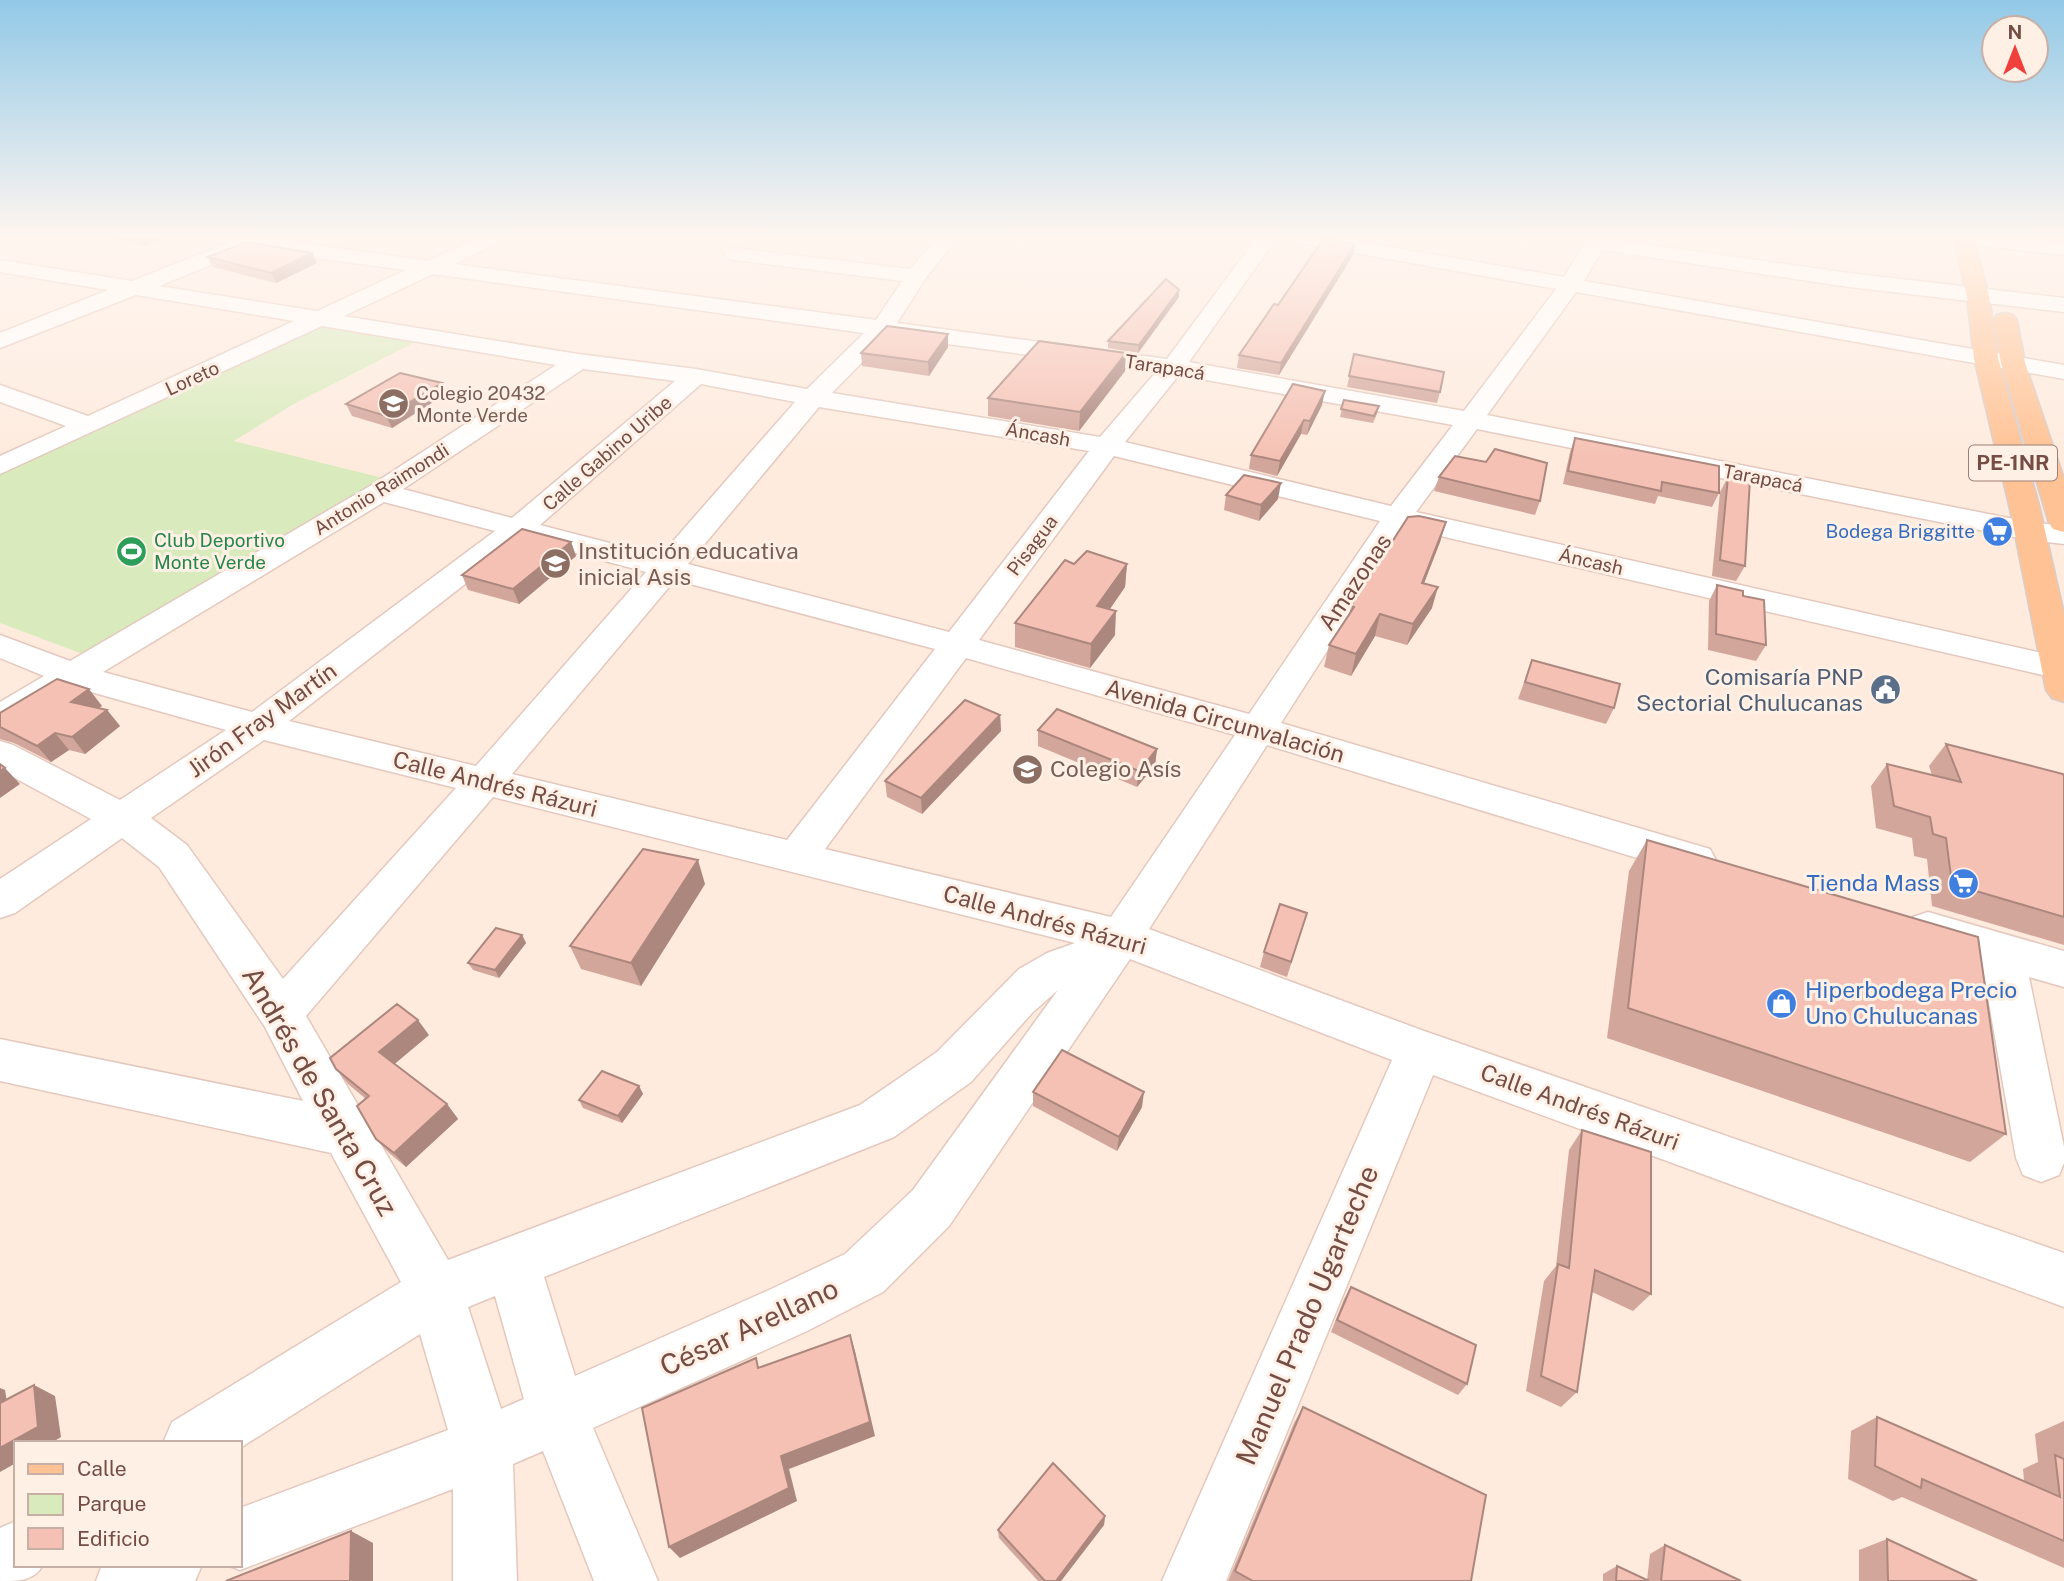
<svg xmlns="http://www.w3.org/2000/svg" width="2064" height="1581" font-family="'Public Sans',sans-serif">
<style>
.green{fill:#d9ebbd}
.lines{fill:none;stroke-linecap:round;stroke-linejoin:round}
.minor-casing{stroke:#e4c8bd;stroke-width:3}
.major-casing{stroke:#d8cdcb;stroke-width:3}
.minor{fill:#fff;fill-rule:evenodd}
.major{fill:#ffc294;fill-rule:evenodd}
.wall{fill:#d3a69b}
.shaded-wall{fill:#ac877e}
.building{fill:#f5c1b4;stroke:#ac877e;stroke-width:2}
.labels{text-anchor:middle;stroke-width:6;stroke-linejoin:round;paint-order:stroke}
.far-street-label{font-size:19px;fill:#754d45;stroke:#fff0e6}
.far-education-label{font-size:19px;fill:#785e54;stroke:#fff0e6;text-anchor:start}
.far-shop-label{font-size:19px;fill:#366cbe;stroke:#fff0e6;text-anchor:end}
.far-leisure-label{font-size:19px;fill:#27864d;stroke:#fff0e6;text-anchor:start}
.shield{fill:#fff0e6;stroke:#9e7e75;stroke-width:2}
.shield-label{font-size:21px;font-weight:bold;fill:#754d45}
.education-label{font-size:23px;fill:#785e54;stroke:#fff0e6;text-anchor:start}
.street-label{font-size:23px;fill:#754d45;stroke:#fff0e6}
.service-label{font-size:23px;fill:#4e5e75;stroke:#fff0e6;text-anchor:end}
.shop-label{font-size:23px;fill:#366cbe;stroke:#fff0e6;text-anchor:end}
.near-street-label{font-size:28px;fill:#754d45;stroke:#fff0e6}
</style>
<rect width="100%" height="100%" fill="#feebde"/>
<path class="green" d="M322 326 419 340 292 405 234 441 383 478 88 656 0 623V473Z"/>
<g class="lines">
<defs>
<g id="minor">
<path d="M207 236H255L428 261 482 236H508L505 240 454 264 876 320 902 281 734 260 727 258 724 254 727 250 734 248 910 269 939 236H959L925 279 897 323 1167 359 1258 236H1278L1189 362 1464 411 1556 289 1294 242 1287 240 1284 236H1327L1564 277 1587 239 1590 236H1610L1608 239 1849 273 2064 298V312L1849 287 1602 250 1584 281 2064 365V379L1576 292 1487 415 2029 522 2064 526V544L2029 540 1477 429 1416 512 2064 658V680L1406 528 1281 723 1710 849 1716 860 1710 871 1696 876 1267 745 1149 929 1424 1031 2064 1253V1307L1433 1075 1226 1581H1162L1392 1060 1130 959 949 1226 883 1292 807 1331 593 1428 658 1581H594L543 1451 513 1464 517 1581H453V1489L240 1570 227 1565H240V1508L448 1430 420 1334 240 1448V1443H163L172 1422 401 1282 331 1153 0 1081V1039L303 1101 265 1027 159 867 122 838 15 913 0 918V879L91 819 0 770V741L13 745 120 800 226 730 77 688 13 727 0 730V702L44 676 0 658V635L70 661 370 486 556 365 322 326 0 474V456L66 426 0 402V385L88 416 294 321 136 295 0 348V333L108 290 0 272V260L132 281 226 244 210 240ZM250 249 406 270 317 311 159 286ZM433 274 864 333 807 389 696 369 578 354 344 316ZM888 336 1156 372 1100 437 832 393ZM583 369 675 381 512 518 403 489ZM1179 375 1453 425 1391 506 1125 442ZM701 384 795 402 660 556 540 525ZM819 407 1089 451 949 632 688 564ZM1114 456 1380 521 1249 714 979 640ZM384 502 495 531 252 712 103 672ZM523 539 646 572 476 766 289 721ZM675 580 935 649 787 840 512 774ZM966 658 1235 735 1111 917 825 849ZM264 740 456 788 283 979 187 845 151 818ZM493 797 1075 943 1047 953 1019 969 937 1052 860 1105 448 1260 306 1016ZM1058 990 913 1190 845 1254 767 1291 575 1376 544 1277 894 1137 971 1082 1032 1013ZM495 1296 524 1399 501 1409 468 1307Z"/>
<path d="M1939 236H2000L2064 243V255L1949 242 1942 240Z"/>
<path d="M1928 912 2064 951V987L2029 977 2064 1147V1163L2059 1175 2041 1182 2023 1175 2016 1158 1982 963 1913 941 1906 929 1913 917Z"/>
<path d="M16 1521V1565H43C34 1581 19 1581 0 1581V1528Z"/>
<path d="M102 1565H202L195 1581H96Z"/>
</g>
<g id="major">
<path d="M1953 236H1973L1989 296 1998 358 2040 509 2064 614V702L2052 698 2046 690 2010 509 1974 358 1967 296Z"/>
<path d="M2005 313 2013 315 2017 320 2025 363 2064 479V532L2053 529 2049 523 2001 363 1993 320 1997 315Z"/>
</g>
</defs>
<use href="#minor" class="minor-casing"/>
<use href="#major" class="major-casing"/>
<use href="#minor" class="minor"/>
<use href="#major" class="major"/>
</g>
<g class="wall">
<path d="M95 236H172L144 246Z"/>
<path d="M1355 244 1353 255 1279 375 1237 368 1239 355 1278 305Z"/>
<path d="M312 253 317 263 276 283 213 267 208 257Z"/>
<path d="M1179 290V297L1138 353 1108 348V341Z"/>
<path d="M948 334V347L929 376 862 366 861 353Z"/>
<path d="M1354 354 1440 392 1437 403 1347 387Z"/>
<path d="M1125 371 1079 431 988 416V398Z"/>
<path d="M442 383 446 394 392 428 352 416 346 404Z"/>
<path d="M1344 400 1379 406 1377 414 1373 423 1340 417Z"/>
<path d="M1322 405 1307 435 1301 434 1277 476 1249 469 1251 455Z"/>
<path d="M1575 438 1719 493 1712 507 1658 496 1655 504 1563 484 1570 452Z"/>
<path d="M1439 477 1540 501 1535 515 1434 491Z"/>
<path d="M1728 477 1745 566 1736 581 1712 576 1720 492Z"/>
<path d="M1226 495 1278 499 1259 521 1224 510Z"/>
<path d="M1446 522 1440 542 1424 583 1432 608 1407 645 1375 636 1351 676 1324 667 1329 645 1349 615 1351 606Z"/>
<path d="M571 542 576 556 519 604 468 590 462 575Z"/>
<path d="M1074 564H1127L1125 587 1110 609 1115 635 1090 668 1015 647V623Z"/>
<path d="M1717 585 1766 645 1756 661 1708 650 1709 601Z"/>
<path d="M1532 660 1614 708 1606 724 1518 699Z"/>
<path d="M102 706 98 708 107 710 120 726 85 754 69 750 51 762 14 743 0 739V713Z"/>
<path d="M1000 715 1001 731 922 814 887 797 885 781Z"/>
<path d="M1038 730 1157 749 1155 765 1137 787 1038 746Z"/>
<path d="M1946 744 2064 776V945L1932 906 1927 859 1914 856 1912 838 1876 828 1871 786 1887 764 1932 775 1929 766Z"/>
<path d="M1647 840 2006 1134 1970 1162 1607 1038 1629 871Z"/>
<path d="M705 884 641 986 581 969 570 946Z"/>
<path d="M1307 913 1287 977 1260 967 1264 952Z"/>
<path d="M522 935 526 943 499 978 473 970 468 963Z"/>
<path d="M429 1035 394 1064 447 1104 458 1119 406 1167 389 1153 376 1139 366 1099 348 1084 336 1069Z"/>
<path d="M639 1086 643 1094 622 1123 583 1108 579 1100Z"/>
<path d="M1033 1092 1142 1107 1117 1151 1033 1106Z"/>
<path d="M1582 1130 1651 1294 1633 1311 1592 1292 1577 1392 1561 1407 1526 1391 1544 1281 1556 1266 1569 1150Z"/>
<path d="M1351 1287 1467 1384 1458 1395 1331 1332 1344 1299Z"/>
<path d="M1303 1407 1471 1581H1228L1294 1423Z"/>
<path d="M1877 1417 2024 1481 2023 1469 2038 1462 2035 1434 2064 1421V1568L1902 1497 1893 1501 1848 1479 1851 1431Z"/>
<path d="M1105 1516 1104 1525 1061 1581H1038L999 1538 998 1530Z"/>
<path d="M1887 1539 1977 1581H1859V1550Z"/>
<path d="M1665 1545 1741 1581H1603V1574L1617 1566 1647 1580 1650 1554Z"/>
</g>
<g class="shaded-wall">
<path d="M139 236H172L144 246Z"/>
<path d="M1355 244 1353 255 1279 375 1281 363Z"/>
<path d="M312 253 317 263 276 283 271 273Z"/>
<path d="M1179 290V297L1138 353 1139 345Z"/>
<path d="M948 334V347L929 376 928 362Z"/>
<path d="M1126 353 1125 371 1079 431 1080 412Z"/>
<path d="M442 383 446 394 392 428 386 416Z"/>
<path d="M1325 391 1322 405 1307 435 1310 421Z"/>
<path d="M1304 420 1301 434 1277 476 1280 461Z"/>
<path d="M1281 483 1278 499 1259 521 1261 505Z"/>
<path d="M1446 522 1440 542 1416 604 1422 583Z"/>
<path d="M571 542 576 556 519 604 513 589Z"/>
<path d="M1127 564 1125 587 1096 629 1097 606Z"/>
<path d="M1438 587 1432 608 1407 645 1413 624Z"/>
<path d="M1116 611 1115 635 1090 668 1091 644Z"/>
<path d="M1380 614 1375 636 1351 676 1356 654Z"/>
<path d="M89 689 102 706 84 718 71 702Z"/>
<path d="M107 710 120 726 85 754 72 737Z"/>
<path d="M1000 715 1001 731 922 814 921 798Z"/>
<path d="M55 733 69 750 51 762 37 746Z"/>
<path d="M1157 749 1155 765 1137 787 1139 771Z"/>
<path d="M5 768 20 784 0 798V771Z"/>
<path d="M698 860 705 884 641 986 631 963Z"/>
<path d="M522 935 526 943 499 978 495 970Z"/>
<path d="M418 1020 429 1035 391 1067 379 1052Z"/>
<path d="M639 1086 643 1094 622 1123 618 1116Z"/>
<path d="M1144 1092 1142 1107 1117 1151 1119 1137Z"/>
<path d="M447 1104 458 1119 406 1167 394 1153Z"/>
<path d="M850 1335 855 1351 875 1436 789 1469 797 1501 680 1558 669 1547 781 1456Z"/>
<path d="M34 1385 55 1396 61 1437 51 1443H16V1463L0 1472V1448Z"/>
<path d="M0 1388 5 1390 10 1421 0 1417Z"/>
<path d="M1105 1516 1104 1525 1061 1581H1056Z"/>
<path d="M351 1531 373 1543V1581H350Z"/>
</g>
<g class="building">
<path d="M1324 238 1355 244 1281 363 1239 355 1274 304 1278 305Z"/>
<path d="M246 242 312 253 271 273 208 257Z"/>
<path d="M1166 279 1179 290 1139 345 1108 341Z"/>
<path d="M887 326 948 334 928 362 861 353Z"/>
<path d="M1039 341 1126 353 1080 412 988 398Z"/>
<path d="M1354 354 1444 372 1440 392 1349 376Z"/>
<path d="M400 373 442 383 386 416 346 404Z"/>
<path d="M1293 384 1325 391 1310 421 1304 420 1280 461 1251 455Z"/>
<path d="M1344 400 1379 406 1374 416 1341 409Z"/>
<path d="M1575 438 1719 466V493L1662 482 1661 491 1568 471Z"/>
<path d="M1495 449 1547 463 1540 501 1439 477 1455 456 1486 462Z"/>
<path d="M1244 475 1281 483 1261 505 1226 495Z"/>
<path d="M1728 477 1750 479 1745 566 1720 560Z"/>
<path d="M1419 516 1446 522 1422 583 1438 587 1413 624 1380 614 1356 654 1329 645 1354 607 1351 606 1408 517Z"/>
<path d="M522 529 571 542 513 589 462 575Z"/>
<path d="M1087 551 1127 564 1097 606 1116 611 1091 644 1015 623 1065 560 1074 564Z"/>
<path d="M1717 585 1743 591V596L1764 600 1766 645 1716 634Z"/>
<path d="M1532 660 1620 684 1614 708 1525 682Z"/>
<path d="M57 679 89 689 71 702 107 710 72 737 55 733 37 746 0 727V713Z"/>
<path d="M965 700 1000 715 921 798 885 781Z"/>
<path d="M1057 709 1157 749 1139 771 1038 730Z"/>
<path d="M1946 744 2063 774 2064 776V917L1952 884 1946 838 1933 834 1930 817 1894 806 1887 764 1961 782Z"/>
<path d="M0 764 5 768 0 771Z"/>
<path d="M1647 840 1978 937 2006 1134 1628 1008Z"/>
<path d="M643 849 698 860 631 963 570 946Z"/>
<path d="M1280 904 1307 913 1291 962 1264 952Z"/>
<path d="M496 928 522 935 495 970 468 963Z"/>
<path d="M397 1004 418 1020 379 1052 447 1104 394 1153 376 1139 357 1106 369 1096 336 1069 330 1058Z"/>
<path d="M1062 1050 1144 1092 1119 1137 1033 1092Z"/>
<path d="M602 1071 639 1086 618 1116 579 1100Z"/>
<path d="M1582 1130 1651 1152V1294L1595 1270 1577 1392 1541 1376 1558 1264 1569 1268Z"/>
<path d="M1351 1287 1476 1345 1467 1384 1337 1320Z"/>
<path d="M850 1335 870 1422 781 1456 789 1488 669 1547 642 1408 756 1358 758 1368Z"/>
<path d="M34 1385 38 1427 0 1448V1403Z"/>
<path d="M1303 1407 1486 1495 1471 1581H1253L1235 1571Z"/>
<path d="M1877 1417 2060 1497 2055 1455 2064 1459V1541L1922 1479 1921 1488 1875 1466Z"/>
<path d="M1053 1463 1105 1516 1056 1581H1045L998 1530Z"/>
<path d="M351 1531 350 1581H226Z"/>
<path d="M1887 1539 1977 1581H1888Z"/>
<path d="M1665 1545 1741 1581H1661Z"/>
<path d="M1617 1566 1649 1581H1616Z"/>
</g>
<linearGradient id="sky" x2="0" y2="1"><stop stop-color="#92c9e7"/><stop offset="0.52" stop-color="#fff6f0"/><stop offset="1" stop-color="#fff6f0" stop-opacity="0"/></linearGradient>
<rect width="2064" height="457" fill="url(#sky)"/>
<defs>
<symbol id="school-disc" viewBox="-11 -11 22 22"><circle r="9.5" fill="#8d6e63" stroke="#fff0e6"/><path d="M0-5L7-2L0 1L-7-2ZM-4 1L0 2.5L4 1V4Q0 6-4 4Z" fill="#fff"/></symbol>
<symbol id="supermarket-disc" viewBox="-11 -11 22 22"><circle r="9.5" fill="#3f7fe0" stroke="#fff0e6"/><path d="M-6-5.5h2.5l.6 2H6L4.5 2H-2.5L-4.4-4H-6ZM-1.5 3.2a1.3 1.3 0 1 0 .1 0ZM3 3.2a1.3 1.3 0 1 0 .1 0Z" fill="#fff"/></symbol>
<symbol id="stadium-disc" viewBox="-11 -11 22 22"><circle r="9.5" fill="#2e9e5b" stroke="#fff0e6"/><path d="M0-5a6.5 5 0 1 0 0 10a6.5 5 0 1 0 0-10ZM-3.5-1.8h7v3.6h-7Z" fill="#fff"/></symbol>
<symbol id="civic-disc" viewBox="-11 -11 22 22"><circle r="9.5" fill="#5c6f8a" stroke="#fff0e6"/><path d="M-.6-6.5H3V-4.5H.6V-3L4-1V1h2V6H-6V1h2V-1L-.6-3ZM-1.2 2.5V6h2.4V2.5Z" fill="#fff"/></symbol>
<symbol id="shop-disc" viewBox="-11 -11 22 22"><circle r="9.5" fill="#3f7fe0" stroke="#fff0e6"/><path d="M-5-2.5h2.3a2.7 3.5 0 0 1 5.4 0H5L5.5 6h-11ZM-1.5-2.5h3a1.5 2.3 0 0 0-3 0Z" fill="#fff"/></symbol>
</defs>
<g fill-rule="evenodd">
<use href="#school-disc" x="376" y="386" width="35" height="35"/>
<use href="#supermarket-disc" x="1980" y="514" width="35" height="35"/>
<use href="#stadium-disc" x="114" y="534" width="35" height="35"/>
<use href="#school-disc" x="538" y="546" width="35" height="35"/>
<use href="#civic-disc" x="1868" y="672" width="35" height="35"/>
<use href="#school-disc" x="1010" y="752" width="35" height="35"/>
<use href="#supermarket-disc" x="1946" y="866" width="35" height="35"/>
<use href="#shop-disc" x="1764" y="986" width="35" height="35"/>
</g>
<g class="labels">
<g class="far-street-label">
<text transform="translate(1165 367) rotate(9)" y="7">Tarapacá</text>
<text transform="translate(192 378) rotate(-25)" y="7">Loreto</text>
<text transform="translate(1038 434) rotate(10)" y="7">Áncash</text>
<text transform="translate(607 453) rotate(-41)" y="7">Calle Gabino Uribe</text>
<text transform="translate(1763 478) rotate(11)" y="7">Tarapacá</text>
<text transform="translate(381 489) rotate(-32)" y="7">Antonio Raimondi</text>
<text transform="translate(1032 545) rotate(-53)" y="7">Pisagua</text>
<text transform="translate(1591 561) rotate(13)" y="7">Áncash</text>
</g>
<g class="far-education-label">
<text x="416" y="400">Colegio 20432<tspan x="416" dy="22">Monte Verde</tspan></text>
</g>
<g class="far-shop-label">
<text x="1975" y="538">Bodega Briggitte</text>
</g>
<g class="far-leisure-label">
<text x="154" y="547">Club Deportivo<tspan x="154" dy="22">Monte Verde</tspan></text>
</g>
<rect class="shield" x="1969" y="445.5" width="88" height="35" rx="5"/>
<g class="shield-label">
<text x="2013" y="470">PE-1NR</text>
</g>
<g class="education-label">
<text x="578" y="559">Institución educativa<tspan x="578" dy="26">inicial Asis</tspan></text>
<text x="1050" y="777">Colegio Asís</text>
</g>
<g class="street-label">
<text transform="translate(1355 582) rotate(-56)" y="8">Amazonas</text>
<text transform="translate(262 720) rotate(-36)" y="8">Jirón Fray Martín</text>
<text transform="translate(1225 721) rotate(16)" y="8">Avenida Circunvalación</text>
<text transform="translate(495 784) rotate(14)" y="8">Calle Andrés Rázuri</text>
<text transform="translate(1045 920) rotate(15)" y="8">Calle Andrés Rázuri</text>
<text transform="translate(1580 1107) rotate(20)" y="8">Calle Andrés Rázuri</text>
</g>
<g class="service-label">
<text x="1863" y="685">Comisaría PNP<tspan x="1863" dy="26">Sectorial Chulucanas</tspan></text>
</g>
<g class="shop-label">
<text x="1940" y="891">Tienda Mass</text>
<text x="1805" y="998" text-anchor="start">Hiperbodega Precio<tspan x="1805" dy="26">Uno Chulucanas</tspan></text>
</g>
<g class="near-street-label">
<text transform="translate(320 1091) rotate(60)" y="10">Andrés de Santa Cruz</text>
<text transform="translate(1307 1315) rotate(-67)" y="10">Manuel Prado Ugarteche</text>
<text transform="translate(749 1327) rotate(-25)" y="10">César Arellano</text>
</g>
</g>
<rect x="14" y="1441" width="228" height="126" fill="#fff0e6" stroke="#c8afa6" stroke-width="2"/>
<rect x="28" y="1464" width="35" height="10" fill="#ffc294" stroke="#c8afa6" stroke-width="2"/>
<text x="77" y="1476" font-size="21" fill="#754d45">Calle</text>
<rect x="28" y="1494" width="35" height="21" fill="#d9ebbd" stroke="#c8afa6" stroke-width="2"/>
<text x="77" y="1511" font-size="21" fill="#754d45">Parque</text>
<rect x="28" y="1528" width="35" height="21" fill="#f5c1b4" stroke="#c8afa6" stroke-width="2"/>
<text x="77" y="1546" font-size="21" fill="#754d45">Edificio</text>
<g transform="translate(2015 49)"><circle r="33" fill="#fff0e6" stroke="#c8afa6" stroke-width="2"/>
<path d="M0-5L12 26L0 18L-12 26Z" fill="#f0403b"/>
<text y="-10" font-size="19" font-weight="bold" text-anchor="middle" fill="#754d45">N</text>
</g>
</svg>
